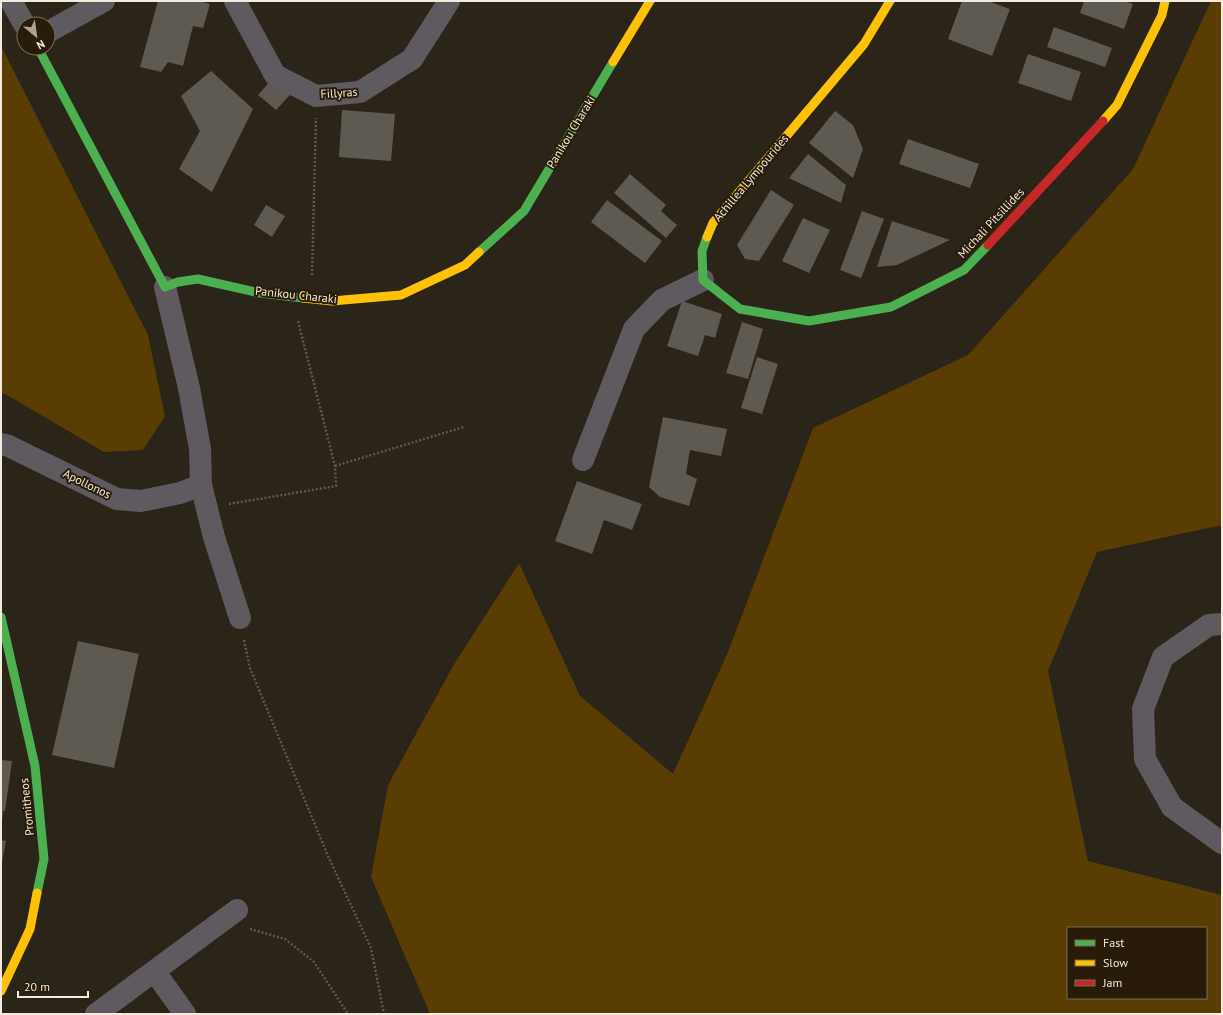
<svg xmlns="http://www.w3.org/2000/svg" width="1223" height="1015" font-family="'PT Sans',sans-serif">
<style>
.green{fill:#5a3d03;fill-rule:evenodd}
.building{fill:#5f5a51}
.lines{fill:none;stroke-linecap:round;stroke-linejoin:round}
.path{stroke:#5d5859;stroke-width:2.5;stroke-dasharray:2 2;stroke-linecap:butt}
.street{stroke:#5f5a60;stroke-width:22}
.fast{stroke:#4caf50;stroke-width:9}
.slow{stroke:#ffc107;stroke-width:9}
.jam{stroke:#c62828;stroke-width:9}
.labels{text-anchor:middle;stroke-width:4;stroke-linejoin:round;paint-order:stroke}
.street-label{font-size:12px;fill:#f3ebde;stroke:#281b07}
</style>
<rect width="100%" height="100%" fill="#2a2419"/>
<g class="green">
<path d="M1211 1H1222V525L1097 552 1048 671 1088 861 1222 895V1014H430L371 877 388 785 453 666 519 563 580 696 673 774 728 652 813 428 968 355 1133 169ZM1068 928H1206V998H1068Z"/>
<path d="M1 46 148 335 165 416 143 450 104 452 7 395 1 393Z"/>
</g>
<g class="building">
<path d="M158 1H199L210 4 203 28 193 26 183 66 168 62 161 72 140 67Z"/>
<path d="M962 1H988L1010 9 992 56 948 39Z"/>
<path d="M1084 1H1124L1133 4 1124 29 1080 13Z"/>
<path d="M1054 27 1112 48 1105 67 1047 47Z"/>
<path d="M1028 54 1081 72 1071 101 1018 83Z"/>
<path d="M211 71 253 109 212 192 179 169 200 131 181 96Z"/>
<path d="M272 79 290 95 276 110 258 95Z"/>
<path d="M342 110 395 114 391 161 339 157Z"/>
<path d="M835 111 853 125 863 149 853 178 809 143Z"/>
<path d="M908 139 979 164 970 188 899 164Z"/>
<path d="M808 154 846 185 841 203 789 178Z"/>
<path d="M630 174 666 205 661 211 677 225 666 238 614 193Z"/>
<path d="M771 190 794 205 759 261 745 259 737 245Z"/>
<path d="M607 200 662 241 645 263 591 222Z"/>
<path d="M266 205 285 216 272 237 254 225Z"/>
<path d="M862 211 884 219 861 278 840 270Z"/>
<path d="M803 218 830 230 809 273 782 261Z"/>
<path d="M892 221 950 240 897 265 877 267Z"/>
<path d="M682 301 722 314 715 338 705 335 698 356 667 346Z"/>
<path d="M742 322 763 329 748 379 726 373Z"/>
<path d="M757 357 778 364 762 414 741 408Z"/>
<path d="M663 417 727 429 721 456 690 450 686 474 697 479 689 506 660 497 649 487Z"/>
<path d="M577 481 642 504 632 530 604 520 592 554 555 541Z"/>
<path d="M78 641 139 654 114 768 52 755Z"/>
<path d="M1 760 12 761 5 811H3L2 823Z"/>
<path d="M1 840 6 841 2 862H1Z"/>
</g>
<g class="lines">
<g class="path">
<path d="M312 275 316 118"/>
<path d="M335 466 464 427"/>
<path d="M229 504 336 486 335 466 298 321"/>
<path d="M244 640 250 668 328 856 371 948 384 1014"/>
<path d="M250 929 285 939 314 962 348 1014"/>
</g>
<g class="street">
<path d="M11 1 24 24"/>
<path d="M235 1 275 75 316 96 360 92 412 59 449 1"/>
<path d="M48 32 104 1"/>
<path d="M165 287 189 388 200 449 201 485 214 537 240 618"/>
<path d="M1 444 9 446 117 499 141 501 180 493 201 485"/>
<path d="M583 460 634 329 662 300 703 280"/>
<path d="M1222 624 1209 625 1163 657 1143 709 1145 759 1172 807 1222 843"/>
<path d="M155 972 185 1014"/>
<path d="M96 1014 237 910"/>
</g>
<g class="fast">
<path d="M38 48 165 287 178 282 198 279 260 293 303 298"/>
<path d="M707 237 702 251 703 280 740 309 809 321 891 307 964 270 988 245"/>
<path d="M479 252 524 211 613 62"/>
<path d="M1 617 35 766 44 859 37 893"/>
</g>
<g class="slow">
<path d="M613 62 650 1"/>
<path d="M1103 121 1117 105 1162 15 1165 1"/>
<path d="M707 237 713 223 864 44 890 1"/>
<path d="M303 298 332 301 401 295 465 265 479 252"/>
<path d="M1 991 30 929 37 893"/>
</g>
<path class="jam" d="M988 245 1103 121"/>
</g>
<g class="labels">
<g class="street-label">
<text transform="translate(339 93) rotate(-4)" y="4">Fillyras</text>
<text transform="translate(571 132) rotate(-59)" y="4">Panikou Charaki</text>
<text transform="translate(751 178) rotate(-50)" y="4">Achillea Lympourides</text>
<text transform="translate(991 223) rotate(-47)" y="4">Michali Pitsillides</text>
<text transform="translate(296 295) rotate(6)" y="4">Panikou Charaki</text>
<text transform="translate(87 484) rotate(26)" y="4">Apollonos</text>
<text transform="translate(27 807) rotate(-96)" y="4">Promitheos</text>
</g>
</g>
<rect width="1223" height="1015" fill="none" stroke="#f3ebde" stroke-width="4"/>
<rect x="1067" y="927" width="140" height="72" fill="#281b07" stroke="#796e5d"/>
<rect x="1075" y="940" width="20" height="6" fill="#4caf50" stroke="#796e5d"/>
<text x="1103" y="947" font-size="12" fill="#f3ebde">Fast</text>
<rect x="1075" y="960" width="20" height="6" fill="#ffc107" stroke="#796e5d"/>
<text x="1103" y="967" font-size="12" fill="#f3ebde">Slow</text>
<rect x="1075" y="980" width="20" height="6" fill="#c62828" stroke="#796e5d"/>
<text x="1103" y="987" font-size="12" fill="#f3ebde">Jam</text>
<g transform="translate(36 36) rotate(151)"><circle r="19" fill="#281b07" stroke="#796e5d"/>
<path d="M0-3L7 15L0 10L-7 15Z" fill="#ada599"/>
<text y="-6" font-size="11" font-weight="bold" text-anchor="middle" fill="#f3ebde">N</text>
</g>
<path d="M18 991v6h70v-6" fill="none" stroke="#f3ebde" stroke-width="2"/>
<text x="24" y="991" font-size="12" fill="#f3ebde" stroke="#281b07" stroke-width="3" paint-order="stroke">20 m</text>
</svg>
